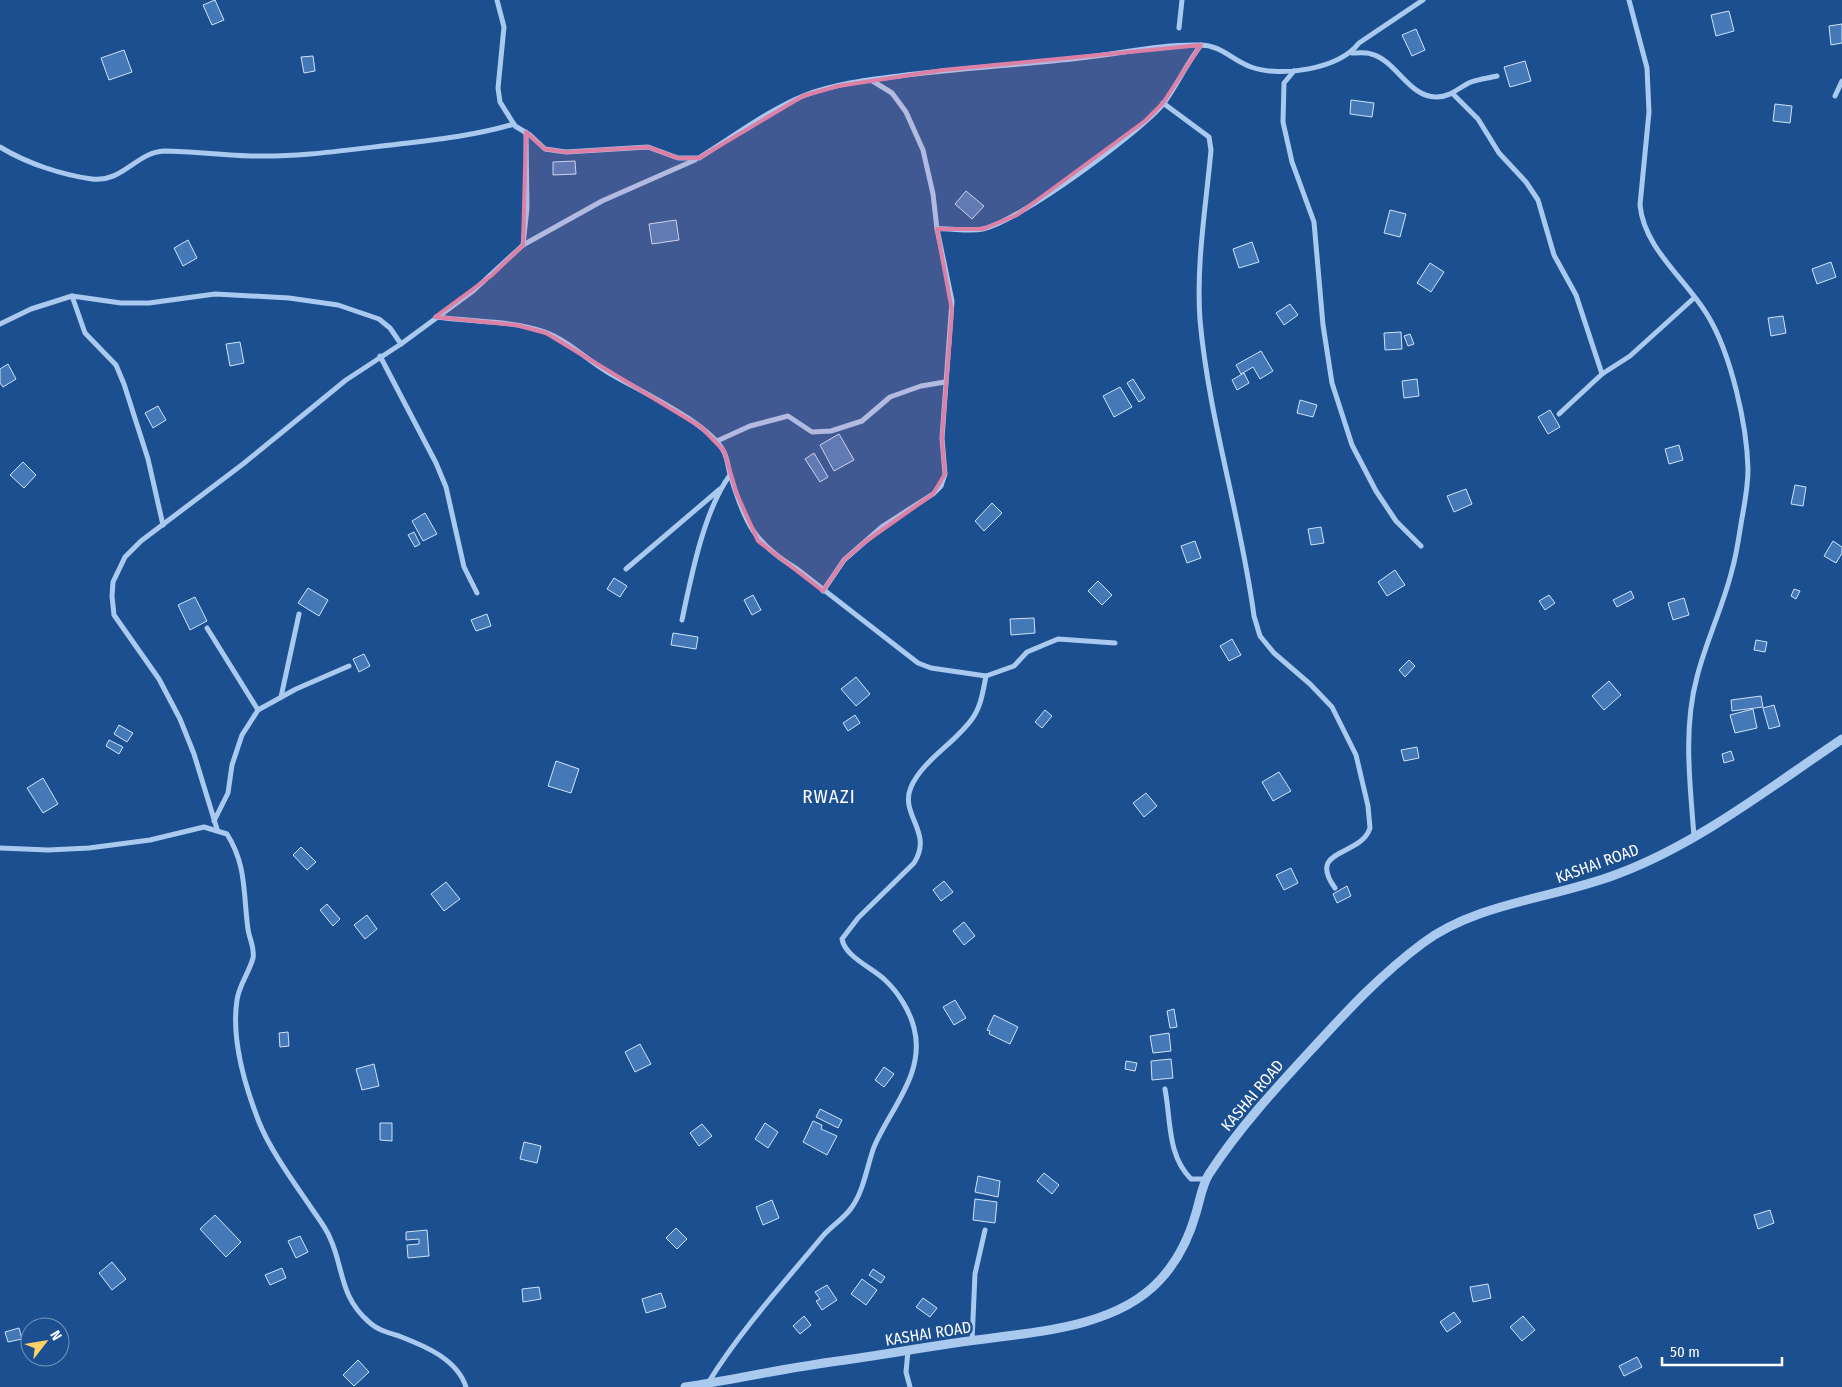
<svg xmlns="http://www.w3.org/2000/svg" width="1842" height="1387" font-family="'Fira Sans Condensed',sans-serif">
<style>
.building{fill:#4478b7;stroke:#cfe3fa}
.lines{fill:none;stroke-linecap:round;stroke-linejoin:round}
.minor{stroke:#a9c9ee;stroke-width:5}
.tertiary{stroke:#a9c9ee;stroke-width:9}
.marked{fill:#dd80a5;fill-opacity:0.2;stroke:#dd80a5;stroke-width:4;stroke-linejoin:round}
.labels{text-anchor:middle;stroke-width:5;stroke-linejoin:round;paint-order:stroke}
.street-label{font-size:16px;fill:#fff;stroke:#1b4f8f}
.quarter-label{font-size:19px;letter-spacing:1px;fill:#fff;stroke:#1b4f8f}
</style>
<rect width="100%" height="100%" fill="#1b4f8f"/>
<g class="building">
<path d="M215 0 224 20 212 25 203 5Z"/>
<path d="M1729 11 1734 31 1716 36 1711 15Z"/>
<path d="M1842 24V43L1831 45 1829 26Z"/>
<path d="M1416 29 1425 50 1412 56 1402 35Z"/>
<path d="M124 50 132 72 109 80 101 58Z"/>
<path d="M313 56 315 71 304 73 301 57Z"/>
<path d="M1525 61 1531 81 1510 87 1504 67Z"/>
<path d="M1351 100 1374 103 1372 117 1350 114Z"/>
<path d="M1775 104 1792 106 1790 123 1773 121Z"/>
<path d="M575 161 576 174 553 175V162Z"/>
<path d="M966 191 984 206 972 219 955 204Z"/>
<path d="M1390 210 1406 214 1400 237 1384 233Z"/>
<path d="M676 220 679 240 652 244 649 224Z"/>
<path d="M188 240 197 258 183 266 174 248Z"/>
<path d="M1252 242 1259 262 1239 268 1233 249Z"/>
<path d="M1831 262 1836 277 1817 284 1812 269Z"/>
<path d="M1430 263 1444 272 1431 292 1417 283Z"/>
<path d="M1290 304 1298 315 1284 325 1276 313Z"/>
<path d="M1783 316 1786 333 1771 336 1768 318Z"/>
<path d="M1401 332 1402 349 1385 350 1384 333Z"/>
<path d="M1410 334 1414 344 1408 346 1404 336Z"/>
<path d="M240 342 244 363 230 366 226 344Z"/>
<path d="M1261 351 1273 371 1260 379 1253 367 1241 374 1236 365Z"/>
<path d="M8 364 16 379 3 387 0 383V369Z"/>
<path d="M1244 373 1249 383 1237 390 1232 380Z"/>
<path d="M1133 379 1145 398 1139 402 1127 383Z"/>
<path d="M1417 379 1419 396 1404 398 1402 381Z"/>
<path d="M1120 387 1132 407 1114 417 1103 396Z"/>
<path d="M1300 400 1317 405 1313 417 1297 413Z"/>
<path d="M158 406 166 420 153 428 145 413Z"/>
<path d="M1550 410 1560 427 1548 434 1538 417Z"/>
<path d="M839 434 854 460 834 471 820 445Z"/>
<path d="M1679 445 1683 460 1669 464 1665 449Z"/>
<path d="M814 453 828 477 820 482 805 459Z"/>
<path d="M23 462 36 475 24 488 10 475Z"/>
<path d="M1795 485 1806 487 1803 506 1791 504Z"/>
<path d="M1466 489 1472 504 1454 512 1447 496Z"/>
<path d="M992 503 1002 513 984 531 975 521Z"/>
<path d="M425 513 437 534 423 541 412 521Z"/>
<path d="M1321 527 1324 543 1311 545 1308 529Z"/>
<path d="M414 532 420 544 415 547 408 535Z"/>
<path d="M1195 541 1201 558 1187 563 1181 546Z"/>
<path d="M1833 541 1842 547V553L1836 563 1824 556Z"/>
<path d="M1395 570 1405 585 1387 596 1378 582Z"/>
<path d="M614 578 627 586 620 597 607 589Z"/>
<path d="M1098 581 1112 595 1102 605 1088 591Z"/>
<path d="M308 588 328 600 319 616 298 603Z"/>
<path d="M1794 589 1800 591 1796 599 1791 596Z"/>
<path d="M1631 591 1634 598 1617 607 1613 600Z"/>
<path d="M753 595 761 610 752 615 744 600Z"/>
<path d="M1549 595 1555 603 1545 610 1539 601Z"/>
<path d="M195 597 207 621 190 630 178 605Z"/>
<path d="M1684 598 1689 615 1673 620 1668 603Z"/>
<path d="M487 614 491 626 476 631 471 620Z"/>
<path d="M1034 618 1035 633 1011 635 1010 619Z"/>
<path d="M673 633 698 637 696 649 671 645Z"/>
<path d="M1232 639 1241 655 1229 661 1220 646Z"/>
<path d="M1756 640 1767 642 1765 652 1754 650Z"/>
<path d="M364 654 370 666 359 672 353 659Z"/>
<path d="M1409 660 1415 666 1405 677 1399 670Z"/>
<path d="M856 677 870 694 856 706 841 689Z"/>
<path d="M1609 681 1621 695 1604 710 1592 696Z"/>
<path d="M1761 696 1763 707 1732 711 1731 700Z"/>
<path d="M1774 705 1780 726 1769 729 1763 708Z"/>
<path d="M1753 709 1757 728 1735 733 1730 715Z"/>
<path d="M1045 710 1052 716 1042 728 1035 722Z"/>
<path d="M855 715 860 723 848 731 843 723Z"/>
<path d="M119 725 133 733 127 742 114 734Z"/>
<path d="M109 740 123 747 119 754 106 746Z"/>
<path d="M1417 747 1419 758 1404 761 1401 750Z"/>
<path d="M1731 751 1734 760 1724 763 1722 754Z"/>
<path d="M556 761 579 769 571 793 548 786Z"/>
<path d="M1279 772 1291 791 1273 801 1262 782Z"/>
<path d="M43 778 58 804 43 813 27 788Z"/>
<path d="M1146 793 1157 806 1144 817 1133 803Z"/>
<path d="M301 847 316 862 307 870 293 855Z"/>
<path d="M1291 868 1298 883 1284 890 1276 875Z"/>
<path d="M944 881 953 892 941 901 933 890Z"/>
<path d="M446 882 460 899 444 911 431 894Z"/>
<path d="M1347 886 1351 896 1337 903 1333 894Z"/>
<path d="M327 904 340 919 333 926 320 910Z"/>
<path d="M367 915 377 929 365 939 354 925Z"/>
<path d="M964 922 975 936 964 945 953 931Z"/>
<path d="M955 1000 966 1018 954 1025 943 1007Z"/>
<path d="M1174 1009 1177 1027 1170 1028 1167 1011Z"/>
<path d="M994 1015 1018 1027 1010 1044 989 1034 990 1031 987 1030Z"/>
<path d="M288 1032 289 1046 280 1047 279 1033Z"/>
<path d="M1169 1033 1171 1051 1153 1053 1150 1036Z"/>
<path d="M640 1044 651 1064 635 1072 625 1052Z"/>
<path d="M1171 1059 1173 1078 1152 1080 1151 1061Z"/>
<path d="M1126 1061 1137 1063 1135 1071 1125 1069Z"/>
<path d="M374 1064 379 1086 362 1090 356 1069Z"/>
<path d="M884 1067 894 1074 884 1087 875 1080Z"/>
<path d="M820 1109 842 1120 838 1128 816 1117Z"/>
<path d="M813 1121 822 1125 821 1129 837 1136 827 1155 803 1142Z"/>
<path d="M380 1123H392V1141L380 1140Z"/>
<path d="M765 1123 778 1132 768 1148 755 1139Z"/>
<path d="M702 1124 712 1136 699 1146 690 1133Z"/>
<path d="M524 1142 541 1146 537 1163 520 1159Z"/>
<path d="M1044 1173 1059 1185 1052 1194 1037 1181Z"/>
<path d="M978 1176 1000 1181 998 1197 975 1192Z"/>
<path d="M975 1199 997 1202 995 1223 973 1220Z"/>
<path d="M772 1200 779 1218 763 1225 756 1207Z"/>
<path d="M1770 1210 1774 1223 1758 1229 1754 1215Z"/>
<path d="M215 1215 241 1242 226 1257 200 1229Z"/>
<path d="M676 1228 687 1239 677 1249 666 1238Z"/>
<path d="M427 1230 429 1256 408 1258 407 1245 419 1244V1239L406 1240V1232Z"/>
<path d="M300 1236 308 1252 296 1258 288 1241Z"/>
<path d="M112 1262 126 1279 112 1290 99 1273Z"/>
<path d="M282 1268 286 1278 270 1285 265 1275Z"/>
<path d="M873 1269 885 1277 881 1283 869 1275Z"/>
<path d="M862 1279 877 1290 866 1305 851 1294Z"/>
<path d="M1488 1284 1491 1298 1473 1302 1470 1287Z"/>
<path d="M827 1285 837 1300 822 1310 816 1301 820 1299 815 1292Z"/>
<path d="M539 1287 541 1299 523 1302 522 1289Z"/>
<path d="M661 1293 666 1307 646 1313 642 1299Z"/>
<path d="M923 1298 937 1308 930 1317 916 1307Z"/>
<path d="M1454 1312 1461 1322 1447 1332 1440 1322Z"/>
<path d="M804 1316 811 1325 800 1334 793 1326Z"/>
<path d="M1523 1316 1535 1330 1522 1341 1510 1327Z"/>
<path d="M19 1328 22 1339 8 1342 5 1332Z"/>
<path d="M1637 1357 1642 1367 1624 1376 1619 1366Z"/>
<path d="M358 1360 369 1372 354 1386 343 1375Z"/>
</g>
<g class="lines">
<g class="minor">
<path d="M497 0 504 27 498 88 500 102 515 126 530 135 545 149 566 152 648 147 678 158H699C733 137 767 111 803 96 833 84 867 80 899 76 959 68 1020 65 1080 58 1120 54 1159 44 1200 45 1221 45 1232 60 1251 67 1281 78 1339 69 1359 43L1423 0"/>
<path d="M1629 0 1647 68 1649 112 1640 205C1644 249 1687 280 1708 316 1731 354 1747 425 1748 469 1748 485 1745 502 1742 518 1739 535 1737 553 1732 570 1723 607 1706 641 1697 677 1683 728 1690 784 1694 836"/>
<path d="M1179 28 1182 0"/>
<path d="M1352 53C1358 53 1365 52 1371 54 1396 60 1409 98 1437 97 1451 97 1459 87 1471 82 1479 79 1489 78 1497 76"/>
<path d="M1294 71 1284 83 1283 122 1292 162 1314 222 1323 325 1332 383 1352 445 1376 491 1396 521 1421 546"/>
<path d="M1453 94 1478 119 1499 153 1526 182 1538 200 1554 255 1576 295 1602 374"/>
<path d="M1835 96 1842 81"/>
<path d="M1163 103 1209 137 1211 150C1206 206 1196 263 1200 320 1209 420 1241 517 1254 616L1260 636 1274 653 1310 684 1332 707 1356 755 1368 806 1370 828C1361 857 1306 848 1335 888"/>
<path d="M0 147C26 163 62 175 92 179 122 183 137 152 164 151 195 151 225 156 255 156 301 157 346 150 391 145 432 140 474 136 514 124"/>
<path d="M937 229C952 228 968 232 983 229 1018 222 1141 132 1164 103 1177 85 1187 63 1201 45"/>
<path d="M523 245 527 208 526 132"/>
<path d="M72 296 85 333 116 365 124 384 148 459 163 525"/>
<path d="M436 317C472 322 510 320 545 332 567 340 586 359 606 371 635 389 709 422 724 452 728 460 728 469 731 477 745 524 755 544 797 569L918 663 931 668 986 676 1014 666 1027 652 1058 639 1115 643"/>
<path d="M0 324 31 309 72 296 121 303H149L215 294 289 298 338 305 379 319 390 328 401 344"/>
<path d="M380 356 436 463 446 487 464 567 477 593"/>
<path d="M1559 414 1602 374 1630 356 1694 298"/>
<path d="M717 441 750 426 788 416 812 432 831 431 862 421 890 397 921 386 945 382"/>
<path d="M626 569 720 489"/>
<path d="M823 591 844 560 883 526 933 494 941 486 945 474 942 438 952 301 937 229 933 194 923 150 906 112 892 93 871 80"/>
<path d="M682 620C691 577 704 510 730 475"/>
<path d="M207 628 258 710"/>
<path d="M281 697 299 614"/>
<path d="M214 821 228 793 232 765 242 735 258 710 296 689 349 666"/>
<path d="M217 829 194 754 180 719 159 679 114 615 112 596 113 582 125 557 141 541 243 464 346 380 401 344 473 291 523 245 602 201 695 160"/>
<path d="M0 848 48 850 89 848 150 840 204 827 227 834C247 866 243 893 248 929 249 938 255 948 253 958 249 973 239 985 237 1000 231 1039 245 1086 259 1122 270 1150 295 1184 312 1209 318 1218 326 1228 330 1238 344 1268 339 1296 369 1322 377 1330 389 1333 399 1336 425 1346 457 1359 466 1387"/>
<path d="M1165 1089C1171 1120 1167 1155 1191 1179H1206"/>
<path d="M972 1341 975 1274 985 1230"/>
<path d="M908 1351 906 1372 910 1387"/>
<path d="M708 1383C740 1331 783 1284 822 1237 831 1226 844 1219 852 1207 864 1190 867 1166 874 1147 890 1109 926 1073 914 1028 910 1011 898 992 885 980 873 968 845 957 842 939L858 918 914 863C934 832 899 815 911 787 923 760 954 744 972 719 981 707 983 691 986 676"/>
</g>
<path class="tertiary" d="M685 1387C736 1379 786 1368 838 1361 882 1355 925 1347 969 1341 1031 1332 1114 1329 1159 1281 1177 1262 1189 1238 1196 1213 1200 1200 1202 1185 1209 1174 1239 1128 1275 1089 1312 1049 1347 1011 1381 974 1423 943 1477 902 1558 898 1620 873 1699 843 1772 786 1842 739"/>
</g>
<path class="marked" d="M1201 45 1163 103 1145 121 1017 215 983 229H937L952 311 942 438 945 474 933 494 865 542 844 560 823 591 758 541 736 492 724 451 701 427 546 333 516 325 435 317 492 275 523 245 526 132 545 149 566 152 648 147 678 158H699L803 96 838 86 943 70Z"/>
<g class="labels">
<g class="street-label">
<text transform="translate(1597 863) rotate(-20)" y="6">KASHAI ROAD</text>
<text transform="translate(1252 1095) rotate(-50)" y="6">KASHAI ROAD</text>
<text transform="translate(928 1333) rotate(-9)" y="6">KASHAI ROAD</text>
</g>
<g class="quarter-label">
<text x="829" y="803">RWAZI</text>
</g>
</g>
<g transform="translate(45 1342) rotate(59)"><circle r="24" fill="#1b4f8f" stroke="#7695bc"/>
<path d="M0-4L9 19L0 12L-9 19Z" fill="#ffd166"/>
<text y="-8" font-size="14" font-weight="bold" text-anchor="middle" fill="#ffffff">N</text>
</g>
<path d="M1662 1357v8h120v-8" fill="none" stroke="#ffffff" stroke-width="2.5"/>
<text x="1670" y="1357" font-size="15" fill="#ffffff" stroke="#1b4f8f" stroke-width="4" paint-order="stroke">50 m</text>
</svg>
